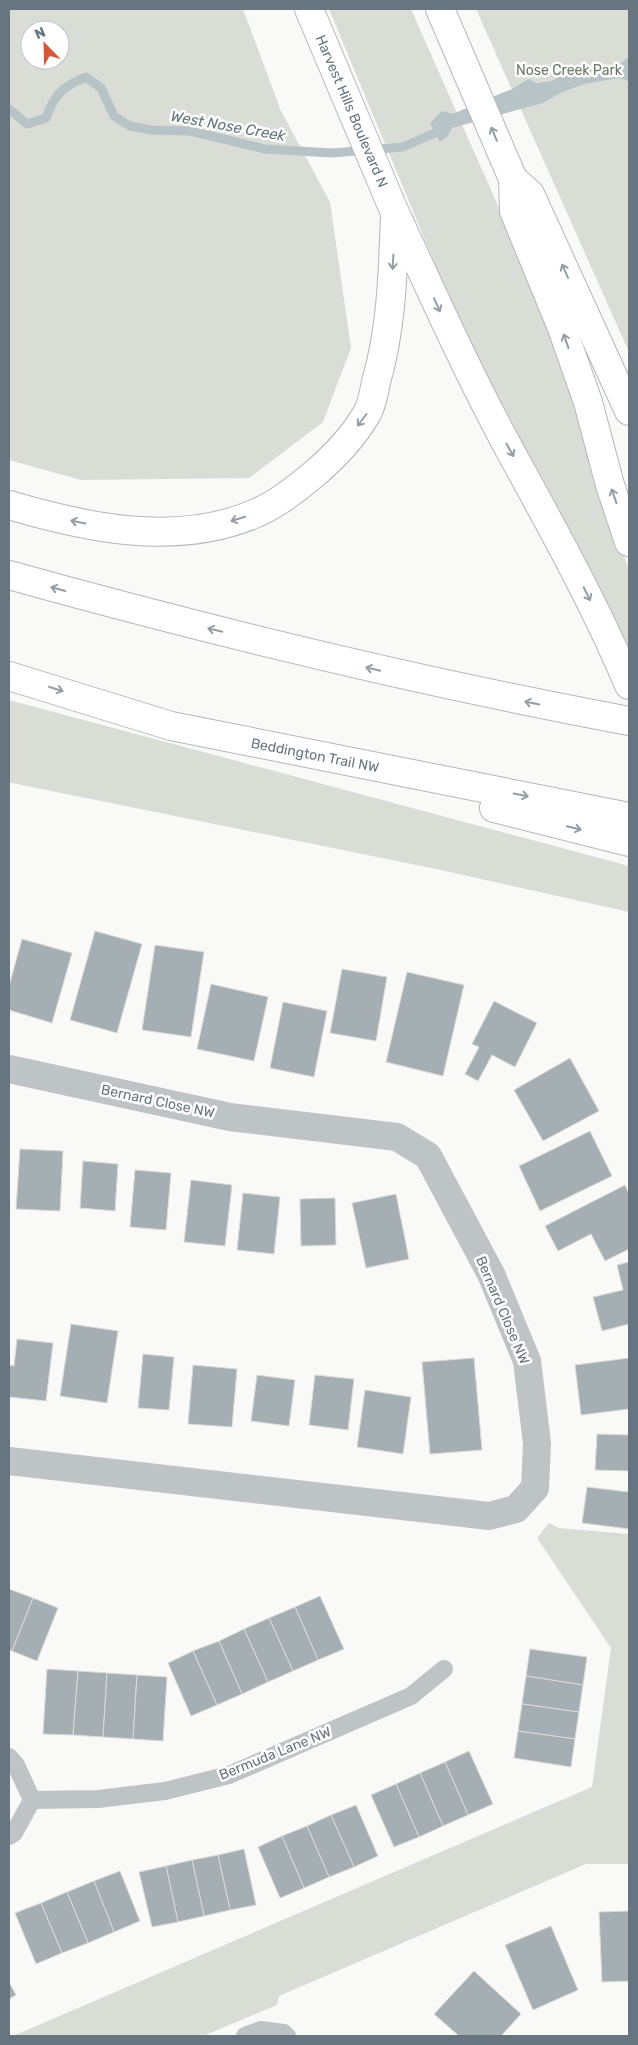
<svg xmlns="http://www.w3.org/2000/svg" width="638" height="2045" font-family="Rubik,sans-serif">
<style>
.green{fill:#d9ddd6;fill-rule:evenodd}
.water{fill:#b7c3c7}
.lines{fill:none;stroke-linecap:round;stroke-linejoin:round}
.stream{stroke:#b7c3c7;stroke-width:9}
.building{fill:#a5aeb3;stroke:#dbdbd9}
.secondary-casing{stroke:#b3b9bd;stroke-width:30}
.primary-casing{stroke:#b2b7bb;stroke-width:30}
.service{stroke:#bec3c6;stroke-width:18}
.minor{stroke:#bec3c6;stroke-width:28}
.secondary{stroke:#fff;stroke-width:28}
.primary{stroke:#fff;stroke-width:28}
.oneway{stroke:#949ea5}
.labels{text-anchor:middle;stroke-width:5;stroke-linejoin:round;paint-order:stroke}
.park-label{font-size:14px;fill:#697865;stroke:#fff}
.street-label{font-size:14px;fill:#66757f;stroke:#fff}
.water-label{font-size:15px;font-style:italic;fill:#607479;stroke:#fff}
</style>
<rect width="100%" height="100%" fill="#f9f9f7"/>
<g class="green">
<path d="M9 9H243L281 111 330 202 351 348 323 422 249 478 81 480 9 460ZM30 30H60V60H30Z"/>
<path d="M329 9H411L518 251 581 408 605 501 629 570V649L457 317Z"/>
<path d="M476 9H629V352Z"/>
<path d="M9 700 629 866V912L441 870 12 783 9 782Z"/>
<path d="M549 1523 559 1528 629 1534V1864H586L279 1996 277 2005 203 2036H13L592 1787 611 1648 537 1538Z"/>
</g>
<path class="water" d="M629 57 628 81 619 78 584 84 560 93 543 103 452 128 448 136 440 142 430 123 442 111 453 114 504 92C514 90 520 83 529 79L536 83 552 81 565 73 621 63Z"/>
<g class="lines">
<path class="stream" d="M9 109 27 124 46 118C54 95 63 86 86 77L101 88 114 116 130 126 151 130 190 131 265 149 332 153 403 147 446 128"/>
</g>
<g class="building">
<path d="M95 931 142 944 117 1033 70 1020Z"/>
<path d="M22 939 72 953 52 1023 9 1010V986Z"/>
<path d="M155 945 204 952 191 1037 142 1030Z"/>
<path d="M342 969 387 977 376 1041 330 1033Z"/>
<path d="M407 972 464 985 443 1076 386 1062Z"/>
<path d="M211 984 268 997 254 1061 197 1049Z"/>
<path d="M494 1001 537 1023 515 1067 492 1055 478 1081 465 1074 479 1047 472 1044Z"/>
<path d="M283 1002 327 1011 314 1077 270 1068Z"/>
<path d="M570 1058 599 1111 543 1141 514 1090Z"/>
<path d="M590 1131 612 1176 540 1211 519 1166Z"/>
<path d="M20 1149 63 1151 60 1211 16 1209Z"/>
<path d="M83 1161 118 1164 115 1211 80 1208Z"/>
<path d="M135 1170 171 1173 166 1230 130 1227Z"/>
<path d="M191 1180 232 1185 225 1246 184 1242Z"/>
<path d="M625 1185 629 1194V1249L605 1261 591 1234 558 1251 545 1226Z"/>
<path d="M243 1193 280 1197 274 1254 237 1250Z"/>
<path d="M396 1194 409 1259 366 1268 352 1203Z"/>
<path d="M335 1198 336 1245 301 1246 300 1199Z"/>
<path d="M629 1262V1324L602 1331 593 1297 623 1290 617 1265Z"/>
<path d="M71 1324 118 1331 107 1403 60 1396Z"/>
<path d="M17 1339 53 1343 46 1401 9 1397V1365L14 1366Z"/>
<path d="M143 1354 174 1357 169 1410 138 1408Z"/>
<path d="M474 1358 482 1450 430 1454 422 1362Z"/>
<path d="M629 1358V1409L581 1415 575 1365Z"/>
<path d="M193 1365 237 1369 232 1427 188 1424Z"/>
<path d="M257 1375 295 1380 289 1426 251 1421Z"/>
<path d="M315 1375 354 1379 348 1430 309 1425Z"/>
<path d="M365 1390 411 1397 403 1454 357 1447Z"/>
<path d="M597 1434 629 1435V1471L595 1470Z"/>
<path d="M587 1487 629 1492V1529L582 1523Z"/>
<path d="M9 1589 33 1598 12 1651 9 1650Z"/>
<path d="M320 1596 344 1649 318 1660 295 1607Z"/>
<path d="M33 1598 58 1608 37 1661 12 1651Z"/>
<path d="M295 1607 318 1660 293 1671 269 1618Z"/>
<path d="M269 1618 293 1671 268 1682 244 1629Z"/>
<path d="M244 1629 268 1682 242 1694 219 1641Z"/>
<path d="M219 1641 242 1694 217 1705 193 1651Z"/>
<path d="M530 1649 587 1657 583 1685 526 1676Z"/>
<path d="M193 1651 217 1705 191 1716 168 1663Z"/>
<path d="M47 1669 78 1671 73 1735 43 1734Z"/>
<path d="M78 1671 107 1673 103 1737 73 1735Z"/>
<path d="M107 1673 137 1675 133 1739 103 1737Z"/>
<path d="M137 1675 167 1677 163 1741 133 1739Z"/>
<path d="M526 1676 583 1685 579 1712 522 1704Z"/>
<path d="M522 1704 579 1712 575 1739 518 1731Z"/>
<path d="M518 1731 575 1739 571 1767 514 1758Z"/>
<path d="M469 1751 493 1804 468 1815 445 1762Z"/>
<path d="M445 1762 468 1815 443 1826 420 1773Z"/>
<path d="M420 1773 443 1826 419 1837 396 1784Z"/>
<path d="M396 1784 419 1837 394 1847 371 1795Z"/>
<path d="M356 1805 378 1856 354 1867 331 1815Z"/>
<path d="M331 1815 354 1867 329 1877 307 1826Z"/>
<path d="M307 1826 329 1877 304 1888 282 1836Z"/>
<path d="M282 1836 304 1888 280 1898 258 1847Z"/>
<path d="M244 1849 256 1905 230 1910 218 1855Z"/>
<path d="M218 1855 230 1910 204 1916 192 1860Z"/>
<path d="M192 1860 204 1916 178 1922 166 1866Z"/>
<path d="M166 1866 178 1922 152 1927 139 1872Z"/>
<path d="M120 1871 140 1921 114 1932 94 1881Z"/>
<path d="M94 1881 114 1932 88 1943 67 1892Z"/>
<path d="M67 1892 88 1943 62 1953 41 1903Z"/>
<path d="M41 1903 62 1953 36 1964 15 1913Z"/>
<path d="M629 1911V1981L602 1982 599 1912Z"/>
<path d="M551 1926 578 1990 533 2010 505 1945Z"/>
<path d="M474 1971 521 2014 501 2036H459L434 2014Z"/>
<path d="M9 1982 16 1995 9 1999Z"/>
</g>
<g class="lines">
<defs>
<g id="secondary">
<path d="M309 9 395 213"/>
<path d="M440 9 513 179"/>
</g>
<g id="primary">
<path d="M513 179 514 211 562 328 588 402 610 485 629 542"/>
<path d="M513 179 530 194 629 411"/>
<path d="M398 219C433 295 467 371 507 445 550 524 594 602 629 685"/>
<path d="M9 505C87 528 176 547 254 514 276 505 296 489 314 474 333 458 353 437 366 415 372 406 374 392 376 382 392 327 393 270 395 213"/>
<path d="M9 575C214 632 420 682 629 721"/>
<path d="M9 676 171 726 629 817"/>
<path d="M494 808 629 842"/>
</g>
</defs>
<use href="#secondary" class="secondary-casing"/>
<use href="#primary" class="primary-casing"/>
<g class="service">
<path d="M9 1757 16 1765 32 1800 14 1833 9 1836"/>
<path d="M32 1800 98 1799 165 1791 229 1775 411 1696 444 1669"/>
<path d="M245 2036 261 2030 284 2033 287 2036"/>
</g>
<path class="minor" d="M9 1069 230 1117 397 1137 428 1156 491 1274 527 1361 537 1443 535 1488 516 1509 489 1516 9 1461"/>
<use href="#secondary" class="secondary"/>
<use href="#primary" class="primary"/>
</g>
<defs><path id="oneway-shaft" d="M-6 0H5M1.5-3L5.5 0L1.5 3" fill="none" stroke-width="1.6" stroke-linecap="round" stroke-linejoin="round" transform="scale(1.25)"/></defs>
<g class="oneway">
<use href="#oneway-shaft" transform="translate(494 134) rotate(-113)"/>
<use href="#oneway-shaft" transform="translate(393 262) rotate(93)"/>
<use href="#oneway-shaft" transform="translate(565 271) rotate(-114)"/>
<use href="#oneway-shaft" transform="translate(437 305) rotate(66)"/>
<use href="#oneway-shaft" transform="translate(566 341) rotate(-109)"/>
<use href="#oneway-shaft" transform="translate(362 420) rotate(127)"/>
<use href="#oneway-shaft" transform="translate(510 450) rotate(61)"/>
<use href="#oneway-shaft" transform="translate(614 496) rotate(-109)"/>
<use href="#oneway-shaft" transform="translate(238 519) rotate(163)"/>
<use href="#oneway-shaft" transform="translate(78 522) rotate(-168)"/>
<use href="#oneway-shaft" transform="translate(58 589) rotate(-164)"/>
<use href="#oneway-shaft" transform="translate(587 594) rotate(64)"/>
<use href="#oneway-shaft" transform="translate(215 630) rotate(-166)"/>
<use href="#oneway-shaft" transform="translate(373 669) rotate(-167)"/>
<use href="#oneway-shaft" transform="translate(56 689) rotate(18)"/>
<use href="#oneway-shaft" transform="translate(532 703) rotate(-169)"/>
<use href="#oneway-shaft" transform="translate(521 795) rotate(11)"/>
<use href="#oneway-shaft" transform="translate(574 828) rotate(14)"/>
</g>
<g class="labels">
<g class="park-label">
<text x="569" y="75">Nose Creek Park</text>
</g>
<g class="street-label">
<text transform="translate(352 111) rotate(67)" y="5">Harvest Hills Boulevard N</text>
<text transform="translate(315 755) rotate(11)" y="5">Beddington Trail NW</text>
<text transform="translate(158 1101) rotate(12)" y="5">Bernard Close NW</text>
<text transform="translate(503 1310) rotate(67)" y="5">Bernard Close NW</text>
<text transform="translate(275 1753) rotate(-22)" y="5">Bermuda Lane NW</text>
</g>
<g class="water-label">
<text transform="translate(228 126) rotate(10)" y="5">West Nose Creek</text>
</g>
</g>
<rect width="638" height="2045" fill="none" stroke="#66757f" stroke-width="20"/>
<g transform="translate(45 45) rotate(337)"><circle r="24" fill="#ffffff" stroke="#c2c8cc"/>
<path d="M0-4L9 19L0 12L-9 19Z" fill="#d6573a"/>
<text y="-8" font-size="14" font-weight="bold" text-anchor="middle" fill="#66757f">N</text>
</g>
</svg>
